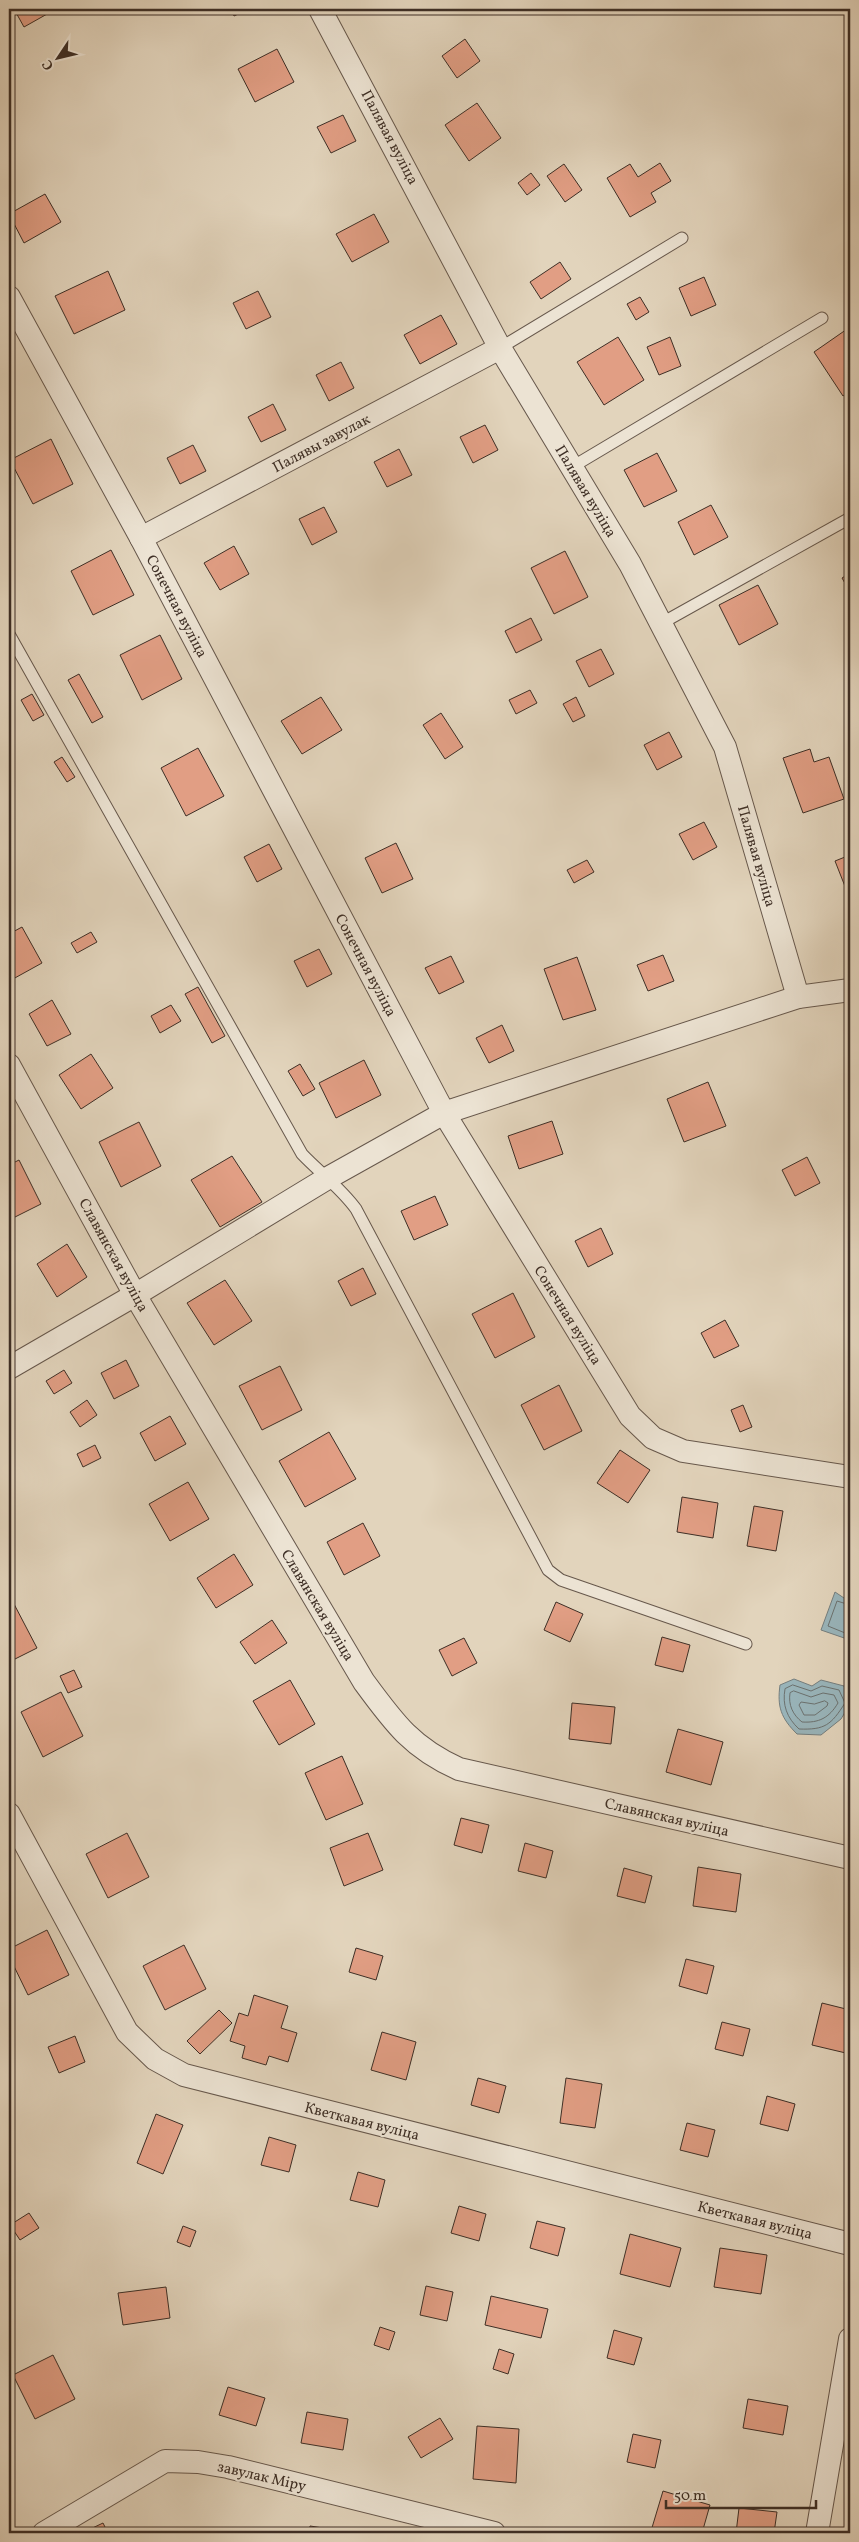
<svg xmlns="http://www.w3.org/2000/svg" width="859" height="2542" font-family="Vollkorn,serif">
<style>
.water{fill:#99b5bb;stroke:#757f7f}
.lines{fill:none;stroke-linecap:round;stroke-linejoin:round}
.shore{stroke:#6c7270;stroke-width:1}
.building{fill:#e19e84;stroke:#3e2f26}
.lane-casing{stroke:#67584c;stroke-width:13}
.street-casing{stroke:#67584c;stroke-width:24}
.lane{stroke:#ece3d3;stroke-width:11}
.street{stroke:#ece3d3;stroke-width:22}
.labels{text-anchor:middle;stroke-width:4.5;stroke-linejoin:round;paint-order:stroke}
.street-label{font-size:15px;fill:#3e2f26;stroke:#ece3d3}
</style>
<rect width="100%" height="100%" fill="#e2d4bc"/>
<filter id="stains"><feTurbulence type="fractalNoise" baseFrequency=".004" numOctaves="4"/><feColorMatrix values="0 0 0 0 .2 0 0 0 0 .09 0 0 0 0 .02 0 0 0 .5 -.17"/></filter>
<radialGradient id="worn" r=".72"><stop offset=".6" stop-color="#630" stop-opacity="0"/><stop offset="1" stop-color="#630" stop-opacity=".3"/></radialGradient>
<g class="water">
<path d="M835 1592 850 1602V1640L821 1630Z"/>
<path d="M794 1679 812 1686 821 1680 844 1686 850 1704 841 1719 821 1735 797 1734C781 1718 777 1707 780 1685Z"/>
</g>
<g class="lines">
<g class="shore">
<path d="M850 1605 837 1601 828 1626 850 1635"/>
<path d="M793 1685 811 1691 822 1686 839 1690 845 1703C831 1725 825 1730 799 1729 787 1718 782 1705 785 1689Z"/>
<path d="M794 1691 811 1697 823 1693 834 1695 838 1703C829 1718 819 1723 802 1722 793 1715 788 1705 790 1693Z"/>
<path d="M825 1701 828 1703 827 1706 815 1715H804L799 1705 801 1702 814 1704Z"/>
</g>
</g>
<g class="building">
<path d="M14 9H56L24 27Z"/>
<path d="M231 9H249L234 16Z"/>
<path d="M465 39 480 61 457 78 442 56Z"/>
<path d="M277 49 294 82 255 102 238 69Z"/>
<path d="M477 103 501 138 469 161 445 125Z"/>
<path d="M343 115 356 141 331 153 317 127Z"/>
<path d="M660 163 671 181 651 193 656 202 630 217 607 178 630 164 638 177Z"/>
<path d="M564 164 582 190 565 202 547 176Z"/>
<path d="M531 173 540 185 527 195 518 183Z"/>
<path d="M45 194 61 222 24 243 9 214Z"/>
<path d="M374 214 389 242 352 262 336 234Z"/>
<path d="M560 262 571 279 541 299 530 282Z"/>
<path d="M108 271 125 310 74 334 55 296Z"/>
<path d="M704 277 716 305 691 316 679 288Z"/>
<path d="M258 291 271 317 246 329 233 303Z"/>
<path d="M640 297 649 312 636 320 627 304Z"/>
<path d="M441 315 457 344 420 364 404 335Z"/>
<path d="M850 327V391L843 396 814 352Z"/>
<path d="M618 337 644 380 604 405 577 362Z"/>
<path d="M670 337 681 366 659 375 647 347Z"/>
<path d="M341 362 354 388 329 401 316 375Z"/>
<path d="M273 404 286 430 261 442 248 417Z"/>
<path d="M485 425 498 450 473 463 460 437Z"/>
<path d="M51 439 73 484 33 504 10 460Z"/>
<path d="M193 445 206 471 180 484 167 458Z"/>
<path d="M399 449 412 475 387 487 374 462Z"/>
<path d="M657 453 677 491 644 507 624 470Z"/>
<path d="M711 505 728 537 694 555 678 522Z"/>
<path d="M324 507 337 532 312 545 299 519Z"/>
<path d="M234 546 249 574 220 590 204 563Z"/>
<path d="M111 550 134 595 93 615 71 571Z"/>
<path d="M565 551 588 597 554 614 531 568Z"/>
<path d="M850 573V592L842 578Z"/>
<path d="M758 585 778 624 739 645 719 605Z"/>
<path d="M531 618 542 640 516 653 505 631Z"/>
<path d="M160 635 182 679 142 700 120 655Z"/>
<path d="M601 649 614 674 589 687 576 661Z"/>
<path d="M79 674 103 717 92 723 68 680Z"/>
<path d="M530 690 537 703 516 714 509 700Z"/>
<path d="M32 694 44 715 33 721 21 700Z"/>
<path d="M321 697 342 730 302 754 281 721Z"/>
<path d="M576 697 585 716 573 722 563 704Z"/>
<path d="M441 713 463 747 445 759 423 725Z"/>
<path d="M669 732 682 757 657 770 644 745Z"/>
<path d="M198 748 224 796 186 816 161 768Z"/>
<path d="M810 749 814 762 829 757 844 799 803 813 783 758Z"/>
<path d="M62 757 75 777 67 782 54 762Z"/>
<path d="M704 822 717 847 693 860 679 834Z"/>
<path d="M396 843 413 879 382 893 365 858Z"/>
<path d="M269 844 282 869 257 882 244 857Z"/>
<path d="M850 855V893L848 894 835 861Z"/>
<path d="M587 860 594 872 574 883 567 870Z"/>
<path d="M22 927 42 963 13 979 9 971V934Z"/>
<path d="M91 932 97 942 77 953 71 943Z"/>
<path d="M319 949 332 974 307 987 294 961Z"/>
<path d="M663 955 674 981 648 991 637 965Z"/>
<path d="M451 956 464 982 439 994 425 968Z"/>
<path d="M577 957 596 1010 563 1020 544 969Z"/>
<path d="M198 987 225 1036 212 1043 185 994Z"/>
<path d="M52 1000 71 1034 47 1046 29 1014Z"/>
<path d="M171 1005 181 1021 160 1033 151 1016Z"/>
<path d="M502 1025 514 1051 489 1063 476 1038Z"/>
<path d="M91 1054 113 1088 81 1109 59 1075Z"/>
<path d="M364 1060 381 1095 336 1118 319 1083Z"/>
<path d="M300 1064 315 1089 303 1096 288 1071Z"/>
<path d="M708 1082 726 1126 684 1142 667 1099Z"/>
<path d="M552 1121 563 1154 519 1169 508 1136Z"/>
<path d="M139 1122 161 1166 121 1187 99 1142Z"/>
<path d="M232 1156 262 1202 220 1227 191 1180Z"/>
<path d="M807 1157 820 1183 795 1196 782 1170Z"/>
<path d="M19 1160 41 1204 9 1220V1165Z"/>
<path d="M435 1196 448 1225 414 1240 401 1211Z"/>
<path d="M601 1228 613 1254 588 1267 575 1241Z"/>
<path d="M67 1244 87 1277 57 1297 37 1264Z"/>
<path d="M363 1268 376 1294 351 1306 338 1281Z"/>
<path d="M225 1280 252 1321 214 1345 187 1303Z"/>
<path d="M513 1293 535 1337 495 1358 472 1314Z"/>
<path d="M725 1320 739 1346 714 1358 701 1333Z"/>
<path d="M126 1360 139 1386 114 1399 101 1373Z"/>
<path d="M280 1366 302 1410 262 1430 239 1386Z"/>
<path d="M64 1370 72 1383 54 1394 46 1381Z"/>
<path d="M559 1385 582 1431 544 1450 521 1405Z"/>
<path d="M87 1400 97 1415 80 1427 70 1412Z"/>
<path d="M743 1405 752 1427 740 1432 731 1410Z"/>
<path d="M170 1416 186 1444 155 1461 140 1433Z"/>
<path d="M329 1432 356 1479 305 1507 279 1461Z"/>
<path d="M95 1445 101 1458 83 1467 77 1454Z"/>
<path d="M620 1450 650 1470 628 1503 597 1483Z"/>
<path d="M188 1482 209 1519 170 1541 149 1504Z"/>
<path d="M682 1497 718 1503 713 1538 677 1532Z"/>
<path d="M754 1506 783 1511 776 1551 747 1546Z"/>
<path d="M363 1523 380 1556 344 1575 327 1542Z"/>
<path d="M234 1554 253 1585 216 1608 197 1578Z"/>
<path d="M556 1602 583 1614 570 1642 544 1630Z"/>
<path d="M14 1604 37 1648 9 1662V1607Z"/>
<path d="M272 1620 287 1643 255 1664 240 1642Z"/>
<path d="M662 1637 690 1645 683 1672 655 1665Z"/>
<path d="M464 1638 477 1663 452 1676 439 1650Z"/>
<path d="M74 1670 82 1687 68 1693 60 1676Z"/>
<path d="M290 1680 315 1724 279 1745 253 1701Z"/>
<path d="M61 1692 83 1736 43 1757 21 1712Z"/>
<path d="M572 1703 615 1707 611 1744 569 1739Z"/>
<path d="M678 1729 723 1742 711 1785 666 1772Z"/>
<path d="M342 1756 363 1804 326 1820 305 1773Z"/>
<path d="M461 1818 489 1825 482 1853 454 1845Z"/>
<path d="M127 1833 149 1877 108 1898 86 1854Z"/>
<path d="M368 1833 383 1870 344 1886 330 1848Z"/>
<path d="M525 1843 553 1851 546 1878 518 1871Z"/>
<path d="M698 1867 741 1874 736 1912 693 1906Z"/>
<path d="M624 1868 652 1876 645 1903 617 1896Z"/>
<path d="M47 1930 69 1975 28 1995 9 1956V1949Z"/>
<path d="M184 1945 206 1989 165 2010 143 1966Z"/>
<path d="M356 1948 383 1956 376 1980 349 1972Z"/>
<path d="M686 1959 714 1966 707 1994 679 1986Z"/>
<path d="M254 1995 288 2006 281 2028 297 2033 288 2062 269 2056 266 2065 242 2058 245 2046 230 2041 239 2013 248 2016Z"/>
<path d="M822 2003 850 2010V2054L812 2045Z"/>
<path d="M219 2010 232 2023 200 2054 187 2041Z"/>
<path d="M722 2022 750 2029 743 2056 715 2049Z"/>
<path d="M382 2032 416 2042 406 2080 371 2070Z"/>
<path d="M75 2036 85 2062 59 2073 48 2047Z"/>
<path d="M478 2078 506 2086 499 2113 471 2105Z"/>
<path d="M566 2078 602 2084 595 2128 560 2123Z"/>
<path d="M767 2096 795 2104 788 2131 760 2124Z"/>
<path d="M156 2114 183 2125 163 2174 137 2163Z"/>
<path d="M687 2123 715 2130 708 2157 680 2150Z"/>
<path d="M269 2137 296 2145 289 2172 261 2165Z"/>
<path d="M358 2172 385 2180 378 2207 350 2200Z"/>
<path d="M459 2206 486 2214 479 2241 451 2233Z"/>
<path d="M29 2213 39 2228 20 2240 10 2225Z"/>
<path d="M537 2221 565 2228 558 2256 530 2248Z"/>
<path d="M183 2226 196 2231 190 2247 177 2242Z"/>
<path d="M630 2234 681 2248 670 2287 620 2274Z"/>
<path d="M720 2248 767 2255 761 2294 714 2287Z"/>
<path d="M426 2286 453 2292 447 2321 420 2315Z"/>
<path d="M166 2287 170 2318 123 2325 118 2293Z"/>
<path d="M491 2296 548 2309 541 2338 485 2325Z"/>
<path d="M380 2327 395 2332 389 2350 374 2345Z"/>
<path d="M614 2330 642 2338 634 2365 607 2358Z"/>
<path d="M499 2349 514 2354 508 2374 493 2369Z"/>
<path d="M53 2355 75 2399 35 2419 13 2375Z"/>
<path d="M228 2387 265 2398 256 2426 219 2415Z"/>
<path d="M748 2399 788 2406 783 2435 743 2428Z"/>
<path d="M307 2412 348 2419 343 2450 301 2443Z"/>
<path d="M440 2418 453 2439 421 2458 408 2437Z"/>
<path d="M477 2426 519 2429 516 2483 473 2479Z"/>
<path d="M633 2434 661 2440 655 2468 627 2462Z"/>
<path d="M663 2491 710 2505 702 2533 651 2531Z"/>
<path d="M739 2508 777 2512 774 2533H736Z"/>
<path d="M103 2523 108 2533H82Z"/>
<path d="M310 2526 336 2530V2533H309Z"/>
</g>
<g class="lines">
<defs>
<g id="lane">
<path d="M500 348 682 238"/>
<path d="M572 467 822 318"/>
<path d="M662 623 850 518"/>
<path d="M9 634 302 1154C320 1173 341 1188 356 1209L548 1570 561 1580 746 1644"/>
</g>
<g id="street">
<path d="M320 9 500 348 630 564 725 747 798 997"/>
<path d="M9 297 141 538 444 1113 630 1416 653 1438 683 1451 850 1477"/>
<path d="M141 538 500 348"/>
<path d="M9 1065 135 1295 364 1682C394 1723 412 1748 459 1769L850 1858"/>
<path d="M9 1368 135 1295 326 1179 444 1113 798 997 850 990"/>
<path d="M9 1814 127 2032 155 2059 184 2075 850 2244"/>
<path d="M44 2533 165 2461 198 2462 228 2467 494 2533"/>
<path d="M817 2533 850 2339"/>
</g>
</defs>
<use href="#lane" class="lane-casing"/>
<use href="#street" class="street-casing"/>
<use href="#lane" class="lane"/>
<use href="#street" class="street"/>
</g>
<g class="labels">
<g class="street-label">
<text transform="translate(390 137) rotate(62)" y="5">Палявая вуліца</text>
<text transform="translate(321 443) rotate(-28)" y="5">Палявы завулак</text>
<text transform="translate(586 491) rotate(59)" y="5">Палявая вуліца</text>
<text transform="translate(177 606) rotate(62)" y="5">Сонечная вуліца</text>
<text transform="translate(757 856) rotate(74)" y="5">Палявая вуліца</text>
<text transform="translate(366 965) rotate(62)" y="5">Сонечная вуліца</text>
<text transform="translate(114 1255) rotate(61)" y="5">Славянская вуліца</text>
<text transform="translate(568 1315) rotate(58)" y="5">Сонечная вуліца</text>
<text transform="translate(318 1605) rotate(59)" y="5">Славянская вуліца</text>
<text transform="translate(667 1817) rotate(13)" y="5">Славянская вуліца</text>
<text transform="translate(362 2121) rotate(14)" y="5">Кветкавая вуліца</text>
<text transform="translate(755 2220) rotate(14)" y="5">Кветкавая вуліца</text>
<text transform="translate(262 2476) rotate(13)" y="5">завулак Міру</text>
</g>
</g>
<rect width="859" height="2542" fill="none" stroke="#e2d4bc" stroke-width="30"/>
<rect x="10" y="10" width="839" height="2522" fill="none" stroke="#3e2f26" stroke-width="2.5"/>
<rect x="15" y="15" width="829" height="2512" fill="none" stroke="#3e2f26"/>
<g transform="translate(58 58) rotate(235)" stroke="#ece3d3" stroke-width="4" paint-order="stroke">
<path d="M0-4L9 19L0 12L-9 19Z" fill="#3e2f26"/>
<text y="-8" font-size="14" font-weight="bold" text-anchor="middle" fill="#3e2f26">С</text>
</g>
<path d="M666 2500v8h150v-8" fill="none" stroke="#3e2f26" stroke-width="2.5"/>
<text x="674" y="2500" font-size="15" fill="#3e2f26" stroke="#ece3d3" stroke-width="4" paint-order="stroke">50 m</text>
<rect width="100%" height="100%" filter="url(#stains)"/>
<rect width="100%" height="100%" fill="url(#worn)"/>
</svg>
